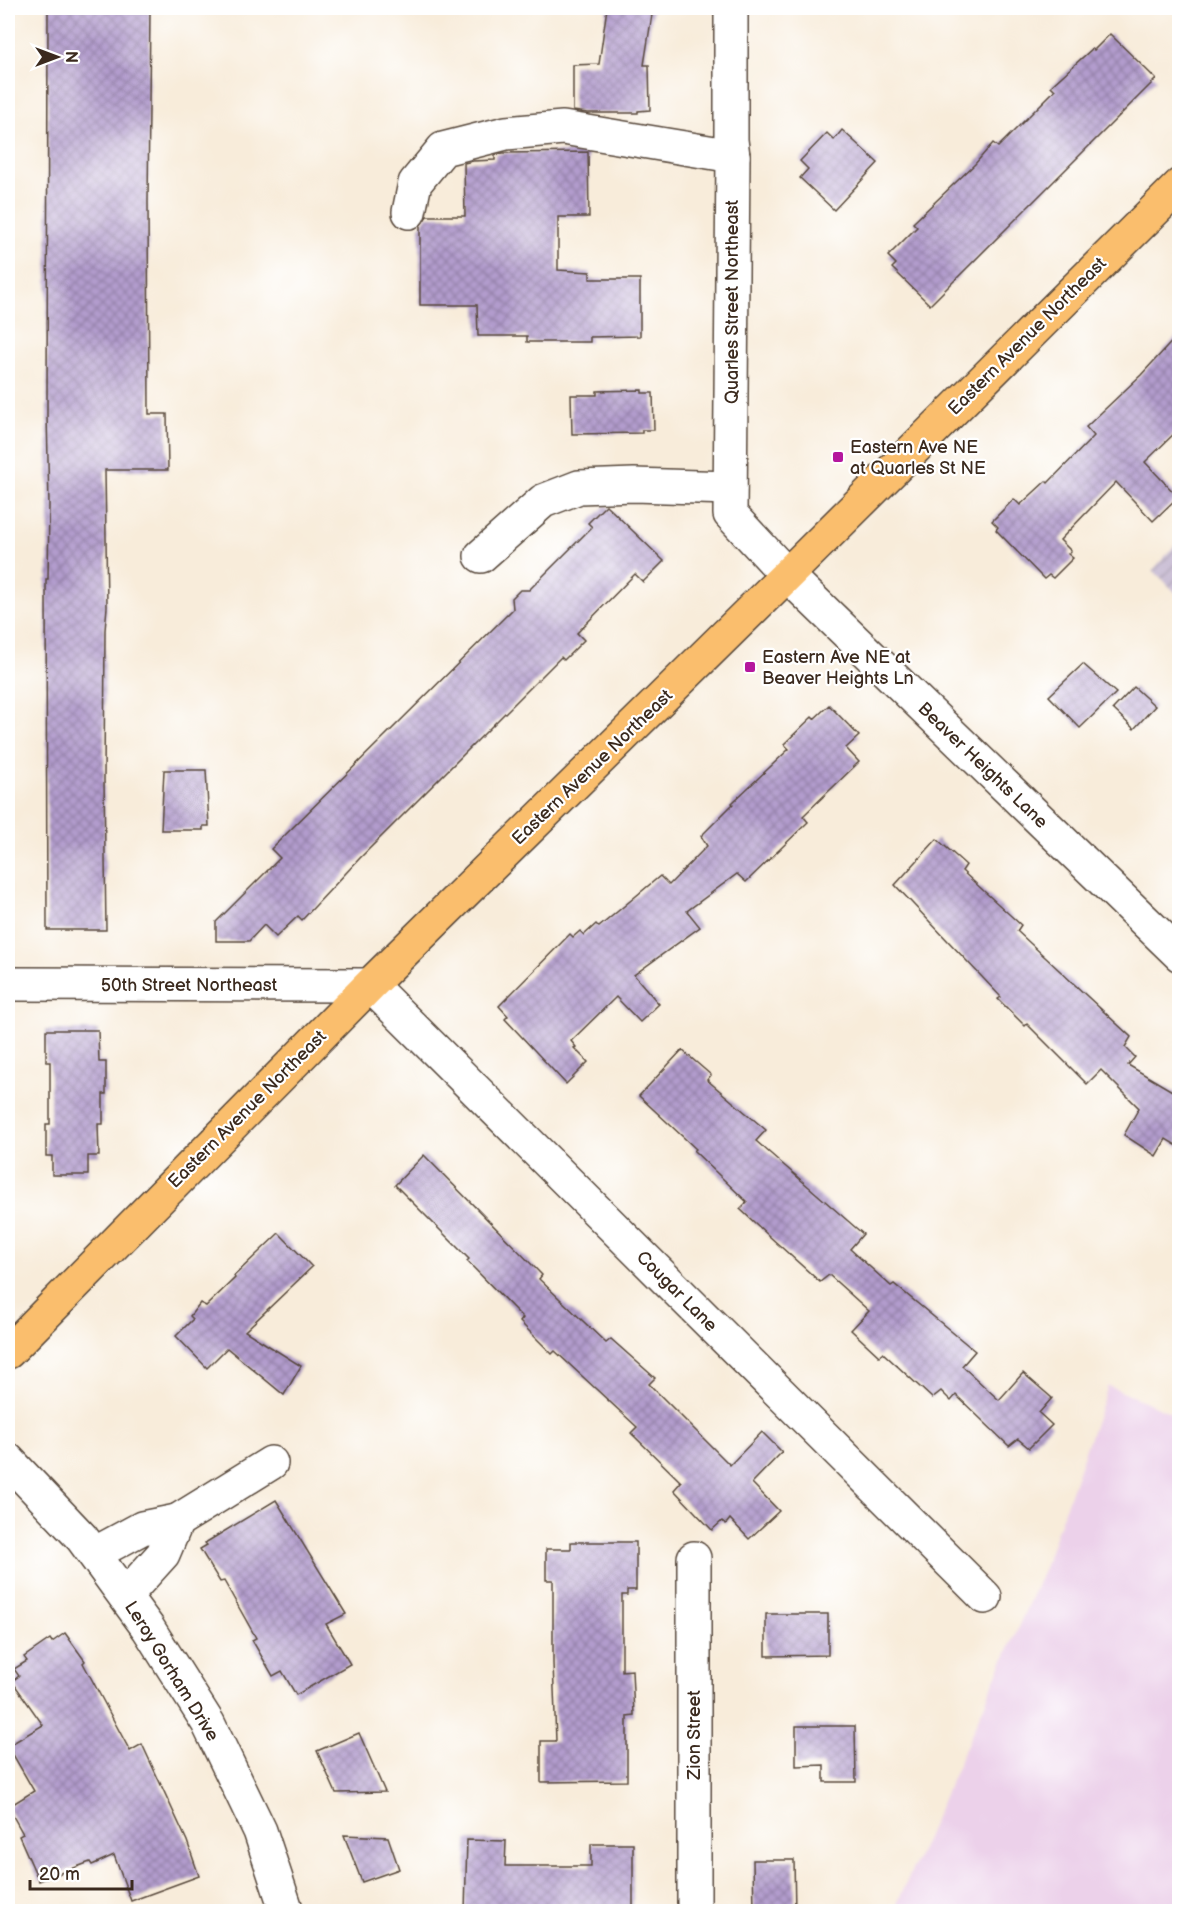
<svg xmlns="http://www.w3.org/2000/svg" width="1187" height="1919" font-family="'Balsamiq Sans',sans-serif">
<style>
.built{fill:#ecd1ea}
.industrial{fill:url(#industrial-furrows)}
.building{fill:url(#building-cross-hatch)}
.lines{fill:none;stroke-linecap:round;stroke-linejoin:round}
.minor-casing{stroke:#57473a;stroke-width:36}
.major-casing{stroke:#57473a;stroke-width:36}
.minor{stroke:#fff;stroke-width:33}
.major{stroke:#fabe6d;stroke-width:33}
.poi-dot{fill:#b5179e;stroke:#fff;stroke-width:2}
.labels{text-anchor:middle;stroke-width:4.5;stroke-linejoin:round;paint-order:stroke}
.street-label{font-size:18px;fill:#3b2a1e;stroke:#fff}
.poi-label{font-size:18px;fill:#3b2a1e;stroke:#fff;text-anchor:start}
</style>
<defs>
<pattern id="industrial-furrows" width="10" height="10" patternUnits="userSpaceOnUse" patternTransform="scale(1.5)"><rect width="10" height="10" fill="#cbbfd5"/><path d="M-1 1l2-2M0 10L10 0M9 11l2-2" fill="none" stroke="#afa4b6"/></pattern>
<pattern id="building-cross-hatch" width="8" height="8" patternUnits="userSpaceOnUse" patternTransform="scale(1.5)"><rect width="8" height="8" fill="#b29ccd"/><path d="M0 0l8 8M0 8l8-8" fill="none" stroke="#927fa6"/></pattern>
</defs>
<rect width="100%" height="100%" fill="#fff"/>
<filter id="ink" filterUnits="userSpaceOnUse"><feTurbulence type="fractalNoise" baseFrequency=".0167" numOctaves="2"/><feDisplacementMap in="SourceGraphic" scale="12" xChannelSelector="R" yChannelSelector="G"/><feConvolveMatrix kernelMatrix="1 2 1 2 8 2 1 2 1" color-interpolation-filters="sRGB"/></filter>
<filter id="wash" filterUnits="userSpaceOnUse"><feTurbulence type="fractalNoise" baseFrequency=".008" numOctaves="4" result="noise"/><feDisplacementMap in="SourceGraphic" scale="24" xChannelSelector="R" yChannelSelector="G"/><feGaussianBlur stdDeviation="1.35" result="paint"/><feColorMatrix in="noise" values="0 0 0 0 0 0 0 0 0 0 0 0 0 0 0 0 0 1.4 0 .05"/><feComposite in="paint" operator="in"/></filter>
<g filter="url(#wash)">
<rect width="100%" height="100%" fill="#f8ecda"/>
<path class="built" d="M1108 1386 1179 1416V1911H894L1044 1568Z"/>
<path class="industrial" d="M1179 541V596L1153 570Z"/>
<g id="blocks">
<g class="building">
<path d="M48 8H150L148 202 149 414H167L168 470H105L107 607 105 630 104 780 106 930H47L46 579H48L49 505 47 415Z"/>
<path d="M607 8H653L644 65H649L650 110 638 111V113H588L573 111V65L599 64Z"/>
<path d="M1110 34 1156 79 930 305 892 268 896 264 888 256 917 227 913 223 975 164 993 143 998 147 1055 90 1051 86 1092 49 1094 50Z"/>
<path d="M842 130 878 163 834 210 800 178 808 169 800 161 827 133 834 140Z"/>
<path d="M588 152 589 217H558V270L590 272V279H640V336L590 337V342H527V336H478L477 305H420V226L427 216H465L464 163 473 161 495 160V155L503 153Z"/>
<path d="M1179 334V429L1145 462 1178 497 1153 521 1116 482 1060 540 1071 551 1068 554 1073 558 1053 578 1049 575 1044 579 996 530 998 527 992 521 1014 499 1020 505 1046 481 1048 483 1094 436 1086 427 1141 375Z"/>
<path d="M642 390V393H653L654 430H642V433L572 434 571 395H597V391Z"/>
<path d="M606 505 664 561 643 582 635 574 577 633 584 640 564 660 561 657 360 858 302 920 298 916 276 937 264 925 249 941H216V922L280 858 271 849 513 609 512 598 520 590H529L592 527 588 523Z"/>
<path d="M1083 664 1116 693 1080 728 1049 696Z"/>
<path d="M1134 687 1155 706 1134 729 1113 709Z"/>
<path d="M829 705 859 736 846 748 859 762 803 816 808 822 746 882 737 874 687 911 700 927 634 975 659 1004 640 1022 616 997 571 1041 576 1047 574 1048 588 1062 566 1084 505 1019 508 1016 499 1006 570 934 573 937 580 931 584 935 596 924 599 927 660 876 669 885 707 846 701 836 733 804 732 803 789 749 784 744 812 717 814 719Z"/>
<path d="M164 770H206L209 826H203V830H161Z"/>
<path d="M937 839 966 865 962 871 1021 925 1017 931 1131 1037 1125 1047 1135 1057 1128 1065 1179 1095V1147L1166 1139 1156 1156 1124 1135 1139 1108 1101 1070 1087 1084 1027 1024 1025 1026 998 999 1001 997 895 885Z"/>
<path d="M46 1030H98L99 1062H106V1094H103V1124H98L99 1156H88V1175H52V1156H46V1124H50V1062H46Z"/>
<path d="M682 1050 711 1075 707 1080 766 1130 756 1141 863 1234 850 1249 891 1286 894 1284 975 1351 962 1366 999 1400 1023 1373 1052 1398 1039 1413 1052 1425 1029 1448 1018 1439 1009 1446 956 1395 951 1401 941 1391 932 1398 883 1353 879 1356 851 1330 869 1311 829 1275 820 1282 769 1236 740 1209 747 1202 694 1151 696 1149 639 1096Z"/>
<path d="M424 1155 542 1275 539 1279 606 1343 611 1339 655 1378 649 1384 730 1465 762 1432 782 1452 752 1483 779 1511 749 1539 730 1519 726 1524 722 1521 712 1530 674 1490 681 1482 631 1433 637 1427 555 1351 552 1354 520 1322 523 1318 467 1261 469 1259 395 1185Z"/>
<path d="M279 1233 312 1267 245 1331 301 1366 284 1395 227 1348 207 1368 176 1336 193 1319 190 1316 200 1303 206 1306 235 1278 234 1276Z"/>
<path d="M276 1500 346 1614 326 1624 350 1664 296 1695 282 1671 273 1676 252 1640 256 1638 224 1581 220 1582 200 1549 207 1545 205 1543Z"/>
<path d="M571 1542H636V1590H627V1595H622V1671L632 1670 634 1715 627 1716V1781L541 1782V1741H556L553 1663V1580H546V1549H571Z"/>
<path d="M766 1614H828V1655L766 1656Z"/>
<path d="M65 1633 85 1661 83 1663 130 1751 142 1744 187 1841 199 1876 131 1901 114 1855 92 1865 90 1862 39 1881 19 1836 23 1834 8 1807 34 1791 8 1746 43 1725 12 1681 19 1676 14 1669 27 1661 24 1657 50 1639 52 1642Z"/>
<path d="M796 1726H855L856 1782H824V1765L796 1766Z"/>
<path d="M359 1733 385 1792 336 1793 317 1751Z"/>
<path d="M344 1835 388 1837 399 1869 362 1882Z"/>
<path d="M467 1840 506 1841 505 1866H591V1844H633V1911H465Z"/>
<path d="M753 1860H794L795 1911H754Z"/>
</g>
</g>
</g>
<g filter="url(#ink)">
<use href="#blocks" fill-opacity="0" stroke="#57473a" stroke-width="1.5"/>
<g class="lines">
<defs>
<g id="minor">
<path d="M731 8V140L733 156 730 514 787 575 1180 955"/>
<path d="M409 212 415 183 443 149 506 133 563 128 733 156"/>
<path d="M481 556 543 501 579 487 634 485 730 488"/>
<path d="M8 984 370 985 985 1597"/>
<path d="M8 1460 82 1538 148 1628 208 1723 260 1831 287 1912"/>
<path d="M177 1521 271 1463"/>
<path d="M94 1554 142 1528 177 1521 163 1554 125 1596"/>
<path d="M694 1912V1558"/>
</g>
<path id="major" d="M8 1352 370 985 787 575 1180 185"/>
</defs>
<use href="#minor" class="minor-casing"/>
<use href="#major" class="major-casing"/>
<use href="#minor" class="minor"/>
<use href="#major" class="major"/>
</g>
</g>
<g class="poi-dot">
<rect x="832" y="451" width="12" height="12" rx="3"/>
<rect x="744" y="661" width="12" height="12" rx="3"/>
</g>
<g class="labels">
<g class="street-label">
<text transform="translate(732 302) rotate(-90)" y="6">Quarles Street Northeast</text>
<text transform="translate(1027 336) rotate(-45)" y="6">Eastern Avenue Northeast</text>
<text transform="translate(983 765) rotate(44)" y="6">Beaver Heights Lane</text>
<text transform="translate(592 767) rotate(-44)" y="6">Eastern Avenue Northeast</text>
<text x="189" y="991">50th Street Northeast</text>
<text transform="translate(247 1109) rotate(-45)" y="6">Eastern Avenue Northeast</text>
<text transform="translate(677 1291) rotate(45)" y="6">Cougar Lane</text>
<text transform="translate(172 1671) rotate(58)" y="6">Leroy Gorham Drive</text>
<text transform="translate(694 1735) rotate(-90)" y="6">Zion Street</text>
</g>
<g class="poi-label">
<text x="850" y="453">Eastern Ave NE<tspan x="850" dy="21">at Quarles St NE</tspan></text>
<text x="762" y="663">Eastern Ave NE at<tspan x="762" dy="21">Beaver Heights Ln</tspan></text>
</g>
</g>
<rect width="1187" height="1919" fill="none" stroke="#fff" stroke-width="30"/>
<g transform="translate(57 57) rotate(90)" stroke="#ffffff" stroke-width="4.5" paint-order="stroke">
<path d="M0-4.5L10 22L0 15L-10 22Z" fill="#3b2a1e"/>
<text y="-9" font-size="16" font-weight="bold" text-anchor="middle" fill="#3b2a1e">N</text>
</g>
<path d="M30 1880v9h102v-9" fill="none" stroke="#3b2a1e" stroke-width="3"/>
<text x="39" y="1880" font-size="18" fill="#3b2a1e" stroke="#ffffff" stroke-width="4.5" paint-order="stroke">20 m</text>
</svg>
